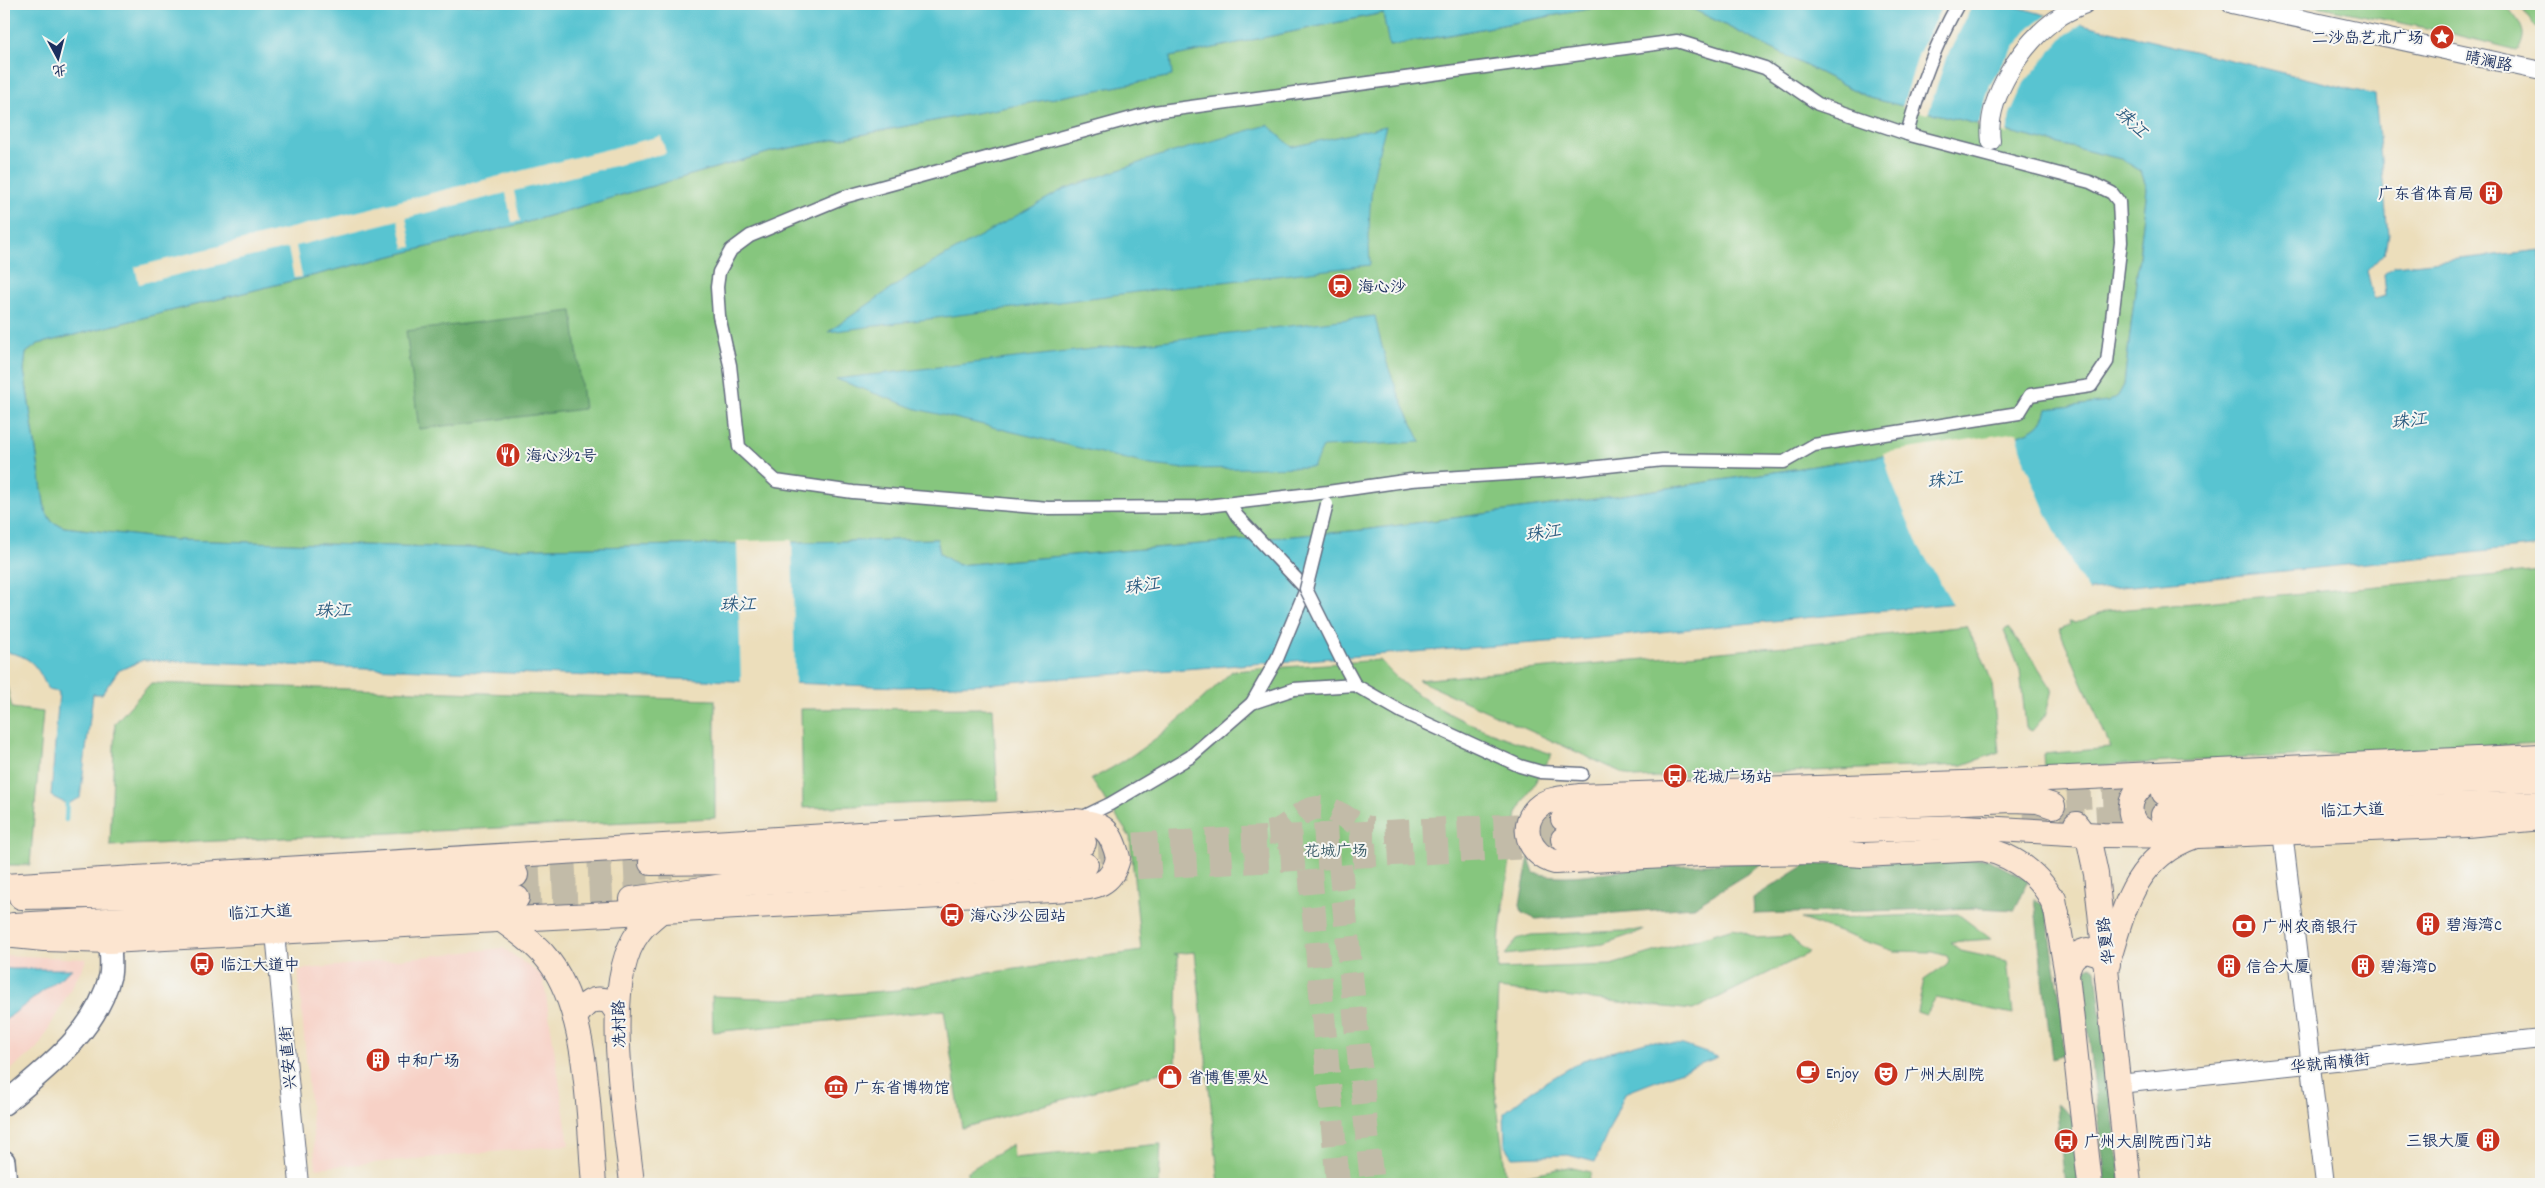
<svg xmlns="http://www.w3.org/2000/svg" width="2545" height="1188" font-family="Dekko,'LXGW WenKai TC',sans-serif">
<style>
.built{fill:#f7d1c6}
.green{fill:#86c67e;stroke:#507a6e}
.forest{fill:#6cab6d;stroke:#446d66}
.water{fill:#58c4d1;stroke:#3a7a98}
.pier{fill:#ecdebb}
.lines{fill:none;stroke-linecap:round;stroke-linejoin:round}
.stream{stroke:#58c4d1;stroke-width:4.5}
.secondary-tunnel{stroke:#c2bba8;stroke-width:24;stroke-dasharray:24 12;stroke-linecap:butt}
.pedestrian-casing{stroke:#646c7f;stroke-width:15}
.minor-casing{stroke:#646c7f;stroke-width:20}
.tertiary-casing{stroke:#646c7f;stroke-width:24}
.secondary-casing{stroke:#646c7f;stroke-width:26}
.pedestrian{stroke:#fff;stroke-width:12}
.minor{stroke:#fff;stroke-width:18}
.tertiary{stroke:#fff;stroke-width:21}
.secondary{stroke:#fce5d0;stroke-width:24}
.pedestrian-bridge-casing{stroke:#646c7f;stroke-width:15;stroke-linecap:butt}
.pedestrian-bridge{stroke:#fff;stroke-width:12}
.labels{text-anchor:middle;stroke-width:4;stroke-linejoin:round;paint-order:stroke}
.poi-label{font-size:16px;fill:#1b2f5e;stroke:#f6f6f2;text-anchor:start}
.street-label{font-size:16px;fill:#1b2f5e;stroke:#f6f6f2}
.park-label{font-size:16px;fill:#3b5c68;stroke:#f6f6f2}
.water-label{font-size:18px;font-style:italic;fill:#2d5c80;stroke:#f6f6f2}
</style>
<rect width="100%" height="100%" fill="#f6f6f2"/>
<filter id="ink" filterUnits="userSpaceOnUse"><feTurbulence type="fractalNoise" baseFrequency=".02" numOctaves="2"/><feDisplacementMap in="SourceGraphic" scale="10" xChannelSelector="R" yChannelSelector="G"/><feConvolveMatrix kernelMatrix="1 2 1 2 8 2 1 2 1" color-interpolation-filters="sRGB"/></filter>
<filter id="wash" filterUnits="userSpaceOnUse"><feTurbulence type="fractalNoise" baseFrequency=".0096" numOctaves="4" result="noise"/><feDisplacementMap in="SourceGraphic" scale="20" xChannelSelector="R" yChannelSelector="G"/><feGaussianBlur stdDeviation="1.12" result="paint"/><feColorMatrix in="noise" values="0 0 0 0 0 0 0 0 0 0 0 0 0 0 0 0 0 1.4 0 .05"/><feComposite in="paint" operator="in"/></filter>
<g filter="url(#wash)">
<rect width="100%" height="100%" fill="#ecdebb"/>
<g class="built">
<path d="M503 948 543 976 569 1145 316 1168 298 970Z"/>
<path d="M4 955 87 959 38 1048 4 1075Z"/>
</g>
<g class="green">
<path d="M1615 4H1683L1870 98 2121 159 2141 171 2147 188 2124 385 2118 396 2108 402 2047 409C2043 425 2034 430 2019 435L1589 500 1363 530 958 565 940 554 937 539 506 549 174 540 64 527 52 522 45 510 24 370 26 353 38 344 524 223 774 151 1171 76 1169 57 1383 13 1390 46Z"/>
<path d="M2307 4H2505C2516 18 2532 33 2517 50L2441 31Z"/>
<path d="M2518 4H2541V27L2537 28Z"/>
<path d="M2541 571V744L2044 768 2043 754 2111 748 2059 629 2070 625 2069 622 2075 623 2107 611Z"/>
<path d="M1966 626 1984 661 1992 683 1999 752 1963 765 1634 778 1418 680 1785 646Z"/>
<path d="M2008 628 2034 661 2052 689 2046 714 2032 731 2026 728 2020 670 2004 630Z"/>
<path d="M1380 660C1422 711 1492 734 1552 754L1517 813 1500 930 1498 969 1611 965 1733 928 1757 938 1788 936 1809 953 1693 1010 1498 989 1494 1081 1507 1184H1219L1195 952 1173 954 1178 955 1176 1068 962 1128 944 1010 713 1032 712 996 785 999 897 990 981 974 1141 951 1130 837 1091 779C1146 752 1188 713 1232 671Z"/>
<path d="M4 673 12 708 43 712 30 865H4Z"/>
<path d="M151 683 715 700V818L110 846 115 723Z"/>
<path d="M993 708 998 800 803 808 801 709Z"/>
<path d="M1958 914 1991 939 1950 942 1961 951 2007 961 2013 1014 1936 998 1926 1015 1917 1012 1924 980 1947 964 1949 960 1947 956 1933 952 1894 951 1801 919Z"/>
<path d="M1645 930 1603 944 1505 955 1517 939 1531 935Z"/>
<path d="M1012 1144 1013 1158 1161 1144 1159 1184H968L967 1172Z"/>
<path d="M1568 1167 1591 1172 1588 1184H1515L1513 1178Z"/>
</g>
<g class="forest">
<path d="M572 311 584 409 419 429 406 331Z"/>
<path d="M1529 857 1534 873C1570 881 1605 871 1641 868 1683 865 1726 863 1768 861L1693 907 1536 919 1522 913 1520 904Z"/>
<path d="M1987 859 2028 880 2015 910 1979 908 1754 914 1753 898 1807 864Z"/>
<path d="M2034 898 2046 908 2062 1012 2064 1055 2052 1059Z"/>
<path d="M2091 966 2096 970 2121 1184H2106L2082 976 2084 970Z"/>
<path d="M2056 1104 2075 1118 2080 1184H2065Z"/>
</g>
<g class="water">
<path d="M4 4H1615L1389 46 1383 13 1170 57 1172 76 774 151 524 223 38 344 26 353 24 370 45 510 52 522 64 527 174 540 506 549 937 539 940 554 958 565 1363 530 1589 500 2019 435C2034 430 2043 425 2047 409L2108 402 2118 396 2124 385 2147 189 2141 171 2121 159 1870 98 1683 4H2006L2057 18 2375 95 2388 234 2385 252 2367 271 2374 299 2386 296 2384 274 2395 266 2541 250V546L1588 639 983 684 900 687 143 660 118 671 102 694H93L80 798 67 804 51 796 59 692 48 690C38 667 31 655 4 652Z"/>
<path d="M1268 125 1292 147 1386 126C1371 174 1367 214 1370 265L1136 292 828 332 911 275 1064 189 1156 157Z"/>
<path d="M1375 316C1384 364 1399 398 1421 442L1323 447 1313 467 1185 469 1151 465 917 409 836 379Z"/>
<path d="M4 968 12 969H72L4 1021Z"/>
<path d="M1649 1041 1683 1045 1718 1057 1625 1093 1595 1162 1568 1155 1513 1157 1505 1145 1504 1113 1531 1091 1583 1060Z"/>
</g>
<g class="pier">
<path d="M1943 4H1973L1945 61 1928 114 1902 108 1919 53Z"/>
<path d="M2048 14 2084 22 2061 39 2024 83 2010 114 2007 134 1978 127 1990 85 2008 55 2030 27Z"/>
<path d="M661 136 666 153 514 191 520 221 512 222 506 193 406 218 412 247 404 248 398 220 296 246 302 277 294 278 288 248 139 284 135 267Z"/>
<path d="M2017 432 2025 464 2045 511 2076 572 2091 593 1954 606 1918 545 1892 483 1883 453Z"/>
<path d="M792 540 795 685 741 684 737 541Z"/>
</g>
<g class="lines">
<path class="stream" d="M66 820 67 799"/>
</g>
</g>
<g filter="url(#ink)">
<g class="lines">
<g class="secondary-tunnel">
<path d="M2031 800 2155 793"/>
<path d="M2024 822 2163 815"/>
<path d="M1268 833C1288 831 1296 811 1316 808 1338 805 1352 828 1374 828"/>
<path d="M1062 848 1586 822"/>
<path d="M1340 865 1372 1184"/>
<path d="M1310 870 1338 1184"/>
<path d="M1065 871 1586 844"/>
<path d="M516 875 672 867"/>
<path d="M517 898 655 891"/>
</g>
<defs>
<g id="pedestrian">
<path d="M1677 41 1765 68 1818 104 1910 135 2090 182 2112 193 2119 202 2121 242 2107 362 2091 386 2030 395 2019 413 1814 445 1784 462 1663 460 1571 470 1411 480 1328 492 1198 507 1048 508 853 492 776 481 739 447 730 365 719 316 717 287 719 272 731 250 750 236 844 197 1154 112Z"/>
<path d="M1907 134C1919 88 1935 45 1958 4"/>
<path d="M1230 504 1237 516 1306 589 1277 659 1252 703"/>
<path d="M1343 663 1355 685"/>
<path d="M1079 819 1110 804 1190 757 1252 703 1294 689 1355 685 1402 712 1520 766 1541 772 1582 774"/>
</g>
<g id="minor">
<path d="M2232 4 2541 71"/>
<path d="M1991 141C1985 99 2023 41 2058 18 2066 12 2076 8 2085 4"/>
<path d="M2283 832 2325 1184"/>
<path d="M275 933 299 1184"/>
<path d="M2119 1084 2541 1039"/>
</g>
<g id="tertiary">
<path d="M4 1104C45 1069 96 1033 110 976 112 965 110 952 110 941"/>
<path d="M4 1161 6 1184"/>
</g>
<g id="secondary">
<path d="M2164 793 2541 779"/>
<path d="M2163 815 2541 803"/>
<path d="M1563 819 2012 800 2038 801 2053 806"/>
<path d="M2076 824 2089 841 2096 874 2129 1184"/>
<path d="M2159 835C2117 828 2125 787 2160 776"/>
<path d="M1563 839 1964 827 2103 835 2198 836 2467 825 2541 818"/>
<path d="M651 863 741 862 1084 843"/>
<path d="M4 886 1074 821C1103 823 1111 829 1118 858 1112 885 1096 887 1071 889L110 941 44 939 4 935"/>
<path d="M21 897 166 895 516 875"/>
<path d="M632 899 745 883 1086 865"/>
<path d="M2054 899 2067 975 2090 1184"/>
<path d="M2057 913C2047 879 2017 856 1983 849L1862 855 1818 852 1702 854 1555 862C1529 856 1516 823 1541 805 1551 798 1567 798 1579 796L1963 783 2541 756"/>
<path d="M503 921C517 931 533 942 544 955 590 1006 588 1118 594 1184"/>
<path d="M13 925 517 898"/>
<path d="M2110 955C2125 904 2137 857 2193 837"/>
<path d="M2067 975C2069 961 2073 954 2087 950L2100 954 2108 964"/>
<path d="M575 1018C584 1004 593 995 610 1002L617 1012"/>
<path d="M632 1184C626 1121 599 983 639 932 646 922 658 914 667 906"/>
</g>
</defs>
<use href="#pedestrian" class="pedestrian-casing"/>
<use href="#minor" class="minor-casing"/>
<use href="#tertiary" class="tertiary-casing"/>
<use href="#secondary" class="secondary-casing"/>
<use href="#pedestrian" class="pedestrian"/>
<use href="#minor" class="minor"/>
<use href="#tertiary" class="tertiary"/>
<use href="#secondary" class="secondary"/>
<defs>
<path id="pedestrian-bridge" d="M1327 504 1306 589 1343 663"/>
</defs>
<use href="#pedestrian-bridge" class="pedestrian-bridge-casing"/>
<use href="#pedestrian-bridge" class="pedestrian-bridge"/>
</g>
</g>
<defs>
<symbol id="sight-disc" viewBox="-11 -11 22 22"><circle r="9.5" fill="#c8321e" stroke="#f6f6f2"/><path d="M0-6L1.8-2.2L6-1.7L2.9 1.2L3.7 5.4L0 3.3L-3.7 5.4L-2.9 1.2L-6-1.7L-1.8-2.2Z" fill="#fff"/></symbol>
<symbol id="building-disc" viewBox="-11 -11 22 22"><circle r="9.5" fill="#c8321e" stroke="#f6f6f2"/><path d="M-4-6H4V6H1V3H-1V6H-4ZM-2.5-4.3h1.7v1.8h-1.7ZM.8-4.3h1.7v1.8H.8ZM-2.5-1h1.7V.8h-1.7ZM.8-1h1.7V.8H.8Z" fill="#fff"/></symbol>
<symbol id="station-disc" viewBox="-11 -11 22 22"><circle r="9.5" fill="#c8321e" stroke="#f6f6f2"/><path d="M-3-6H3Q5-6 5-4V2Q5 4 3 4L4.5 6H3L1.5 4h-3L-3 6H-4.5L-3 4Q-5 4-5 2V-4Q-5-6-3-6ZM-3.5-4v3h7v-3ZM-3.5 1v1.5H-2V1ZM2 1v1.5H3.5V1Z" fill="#fff"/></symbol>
<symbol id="restaurant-disc" viewBox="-11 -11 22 22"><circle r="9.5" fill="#c8321e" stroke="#f6f6f2"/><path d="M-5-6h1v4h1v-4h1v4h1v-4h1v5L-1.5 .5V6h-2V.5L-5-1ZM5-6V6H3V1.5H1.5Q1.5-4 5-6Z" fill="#fff"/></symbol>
<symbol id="bus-disc" viewBox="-11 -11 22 22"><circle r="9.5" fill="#c8321e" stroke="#f6f6f2"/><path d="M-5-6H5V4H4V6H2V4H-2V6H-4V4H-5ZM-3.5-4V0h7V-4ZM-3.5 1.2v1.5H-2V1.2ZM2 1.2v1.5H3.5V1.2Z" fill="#fff"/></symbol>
<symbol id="bank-disc" viewBox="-11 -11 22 22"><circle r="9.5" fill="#c8321e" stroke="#f6f6f2"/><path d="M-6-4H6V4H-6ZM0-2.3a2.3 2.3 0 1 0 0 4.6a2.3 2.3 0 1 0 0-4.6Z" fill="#fff"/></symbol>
<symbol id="cafe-disc" viewBox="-11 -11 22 22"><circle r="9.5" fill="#c8321e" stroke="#f6f6f2"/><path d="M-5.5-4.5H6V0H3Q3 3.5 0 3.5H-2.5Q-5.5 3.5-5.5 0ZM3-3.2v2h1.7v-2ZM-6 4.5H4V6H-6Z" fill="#fff"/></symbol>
<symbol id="theatre-disc" viewBox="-11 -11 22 22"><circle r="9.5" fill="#c8321e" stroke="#f6f6f2"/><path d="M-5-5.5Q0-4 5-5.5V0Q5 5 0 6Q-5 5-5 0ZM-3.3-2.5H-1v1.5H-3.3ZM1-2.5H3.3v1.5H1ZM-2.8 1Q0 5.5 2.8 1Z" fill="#fff"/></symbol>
<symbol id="shop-disc" viewBox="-11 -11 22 22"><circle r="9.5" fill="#c8321e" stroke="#f6f6f2"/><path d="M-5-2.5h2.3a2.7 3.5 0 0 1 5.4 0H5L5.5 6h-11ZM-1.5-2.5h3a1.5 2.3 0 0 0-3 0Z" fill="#fff"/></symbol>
<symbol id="museum-disc" viewBox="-11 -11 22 22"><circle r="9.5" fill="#c8321e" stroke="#f6f6f2"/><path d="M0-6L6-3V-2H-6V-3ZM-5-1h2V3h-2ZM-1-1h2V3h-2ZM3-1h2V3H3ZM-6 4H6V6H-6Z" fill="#fff"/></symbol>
</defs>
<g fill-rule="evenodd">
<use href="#sight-disc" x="2428" y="23" width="28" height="28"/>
<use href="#building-disc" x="2477" y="179" width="28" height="28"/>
<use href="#station-disc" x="1326" y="272" width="28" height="28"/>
<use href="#restaurant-disc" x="494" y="441" width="28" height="28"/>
<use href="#bus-disc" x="1661" y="762" width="28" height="28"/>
<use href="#bus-disc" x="938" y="901" width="28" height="28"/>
<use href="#building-disc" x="2414" y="910" width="28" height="28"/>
<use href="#bank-disc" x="2230" y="912" width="28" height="28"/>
<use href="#bus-disc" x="188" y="950" width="28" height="28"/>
<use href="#building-disc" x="2215" y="952" width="28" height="28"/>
<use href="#building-disc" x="2349" y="952" width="28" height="28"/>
<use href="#building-disc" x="364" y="1046" width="28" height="28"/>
<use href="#cafe-disc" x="1794" y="1058" width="28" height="28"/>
<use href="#theatre-disc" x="1872" y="1060" width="28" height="28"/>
<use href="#shop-disc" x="1156" y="1063" width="28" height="28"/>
<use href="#museum-disc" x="822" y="1073" width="28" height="28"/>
<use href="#building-disc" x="2474" y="1126" width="28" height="28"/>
<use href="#bus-disc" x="2052" y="1127" width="28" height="28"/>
</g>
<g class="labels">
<g class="poi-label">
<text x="2424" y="43" text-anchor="end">二沙岛艺术广场</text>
<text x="2474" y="199" text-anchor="end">广东省体育局</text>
<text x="1358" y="292">海心沙</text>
<text x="526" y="461">海心沙2号</text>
<text x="1692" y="782">花城广场站</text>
<text x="970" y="921">海心沙公园站</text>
<text x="2446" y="930">碧海湾C</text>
<text x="2262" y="932">广州农商银行</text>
<text x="220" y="970">临江大道中</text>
<text x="2246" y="972">信合大厦</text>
<text x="2380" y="972">碧海湾D</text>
<text x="396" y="1066">中和广场</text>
<text x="1826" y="1078">Enjoy</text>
<text x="1904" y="1080">广州大剧院</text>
<text x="1188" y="1083">省博售票处</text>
<text x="854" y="1093">广东省博物馆</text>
<text x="2470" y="1146" text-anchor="end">三银大厦</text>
<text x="2084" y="1147">广州大剧院西门站</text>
</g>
<g class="street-label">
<text transform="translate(2489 60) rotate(12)" y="6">晴澜路</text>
<text transform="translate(2352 809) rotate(-2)" y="6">临江大道</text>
<text transform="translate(260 911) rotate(-3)" y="6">临江大道</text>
<text transform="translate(2105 941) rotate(-97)" y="6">华夏路</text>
<text transform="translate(618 1024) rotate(-91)" y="6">冼村路</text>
<text transform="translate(287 1058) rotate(-95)" y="6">兴安直街</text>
<text transform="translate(2330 1062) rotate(-6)" y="6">华就南横街</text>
</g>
<g class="park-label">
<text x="1336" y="856">花城广场</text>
</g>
<g class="water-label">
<text transform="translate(2132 122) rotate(43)" y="6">珠江</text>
<text transform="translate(2409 420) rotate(-7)" y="6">珠江</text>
<text transform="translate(1945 479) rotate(-8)" y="6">珠江</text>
<text transform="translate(1543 532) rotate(-8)" y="6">珠江</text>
<text transform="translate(1142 585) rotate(-8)" y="6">珠江</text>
<text transform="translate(738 604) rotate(-1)" y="6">珠江</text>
<text transform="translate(333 610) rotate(-1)" y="6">珠江</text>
</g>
</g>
<rect width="2545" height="1188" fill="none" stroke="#f6f6f2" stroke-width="20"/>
<g transform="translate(58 58) rotate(173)" stroke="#f6f6f2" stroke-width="4" paint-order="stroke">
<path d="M0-4L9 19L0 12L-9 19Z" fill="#1b2f5e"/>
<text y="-8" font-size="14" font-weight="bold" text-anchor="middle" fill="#1b2f5e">北</text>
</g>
</svg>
